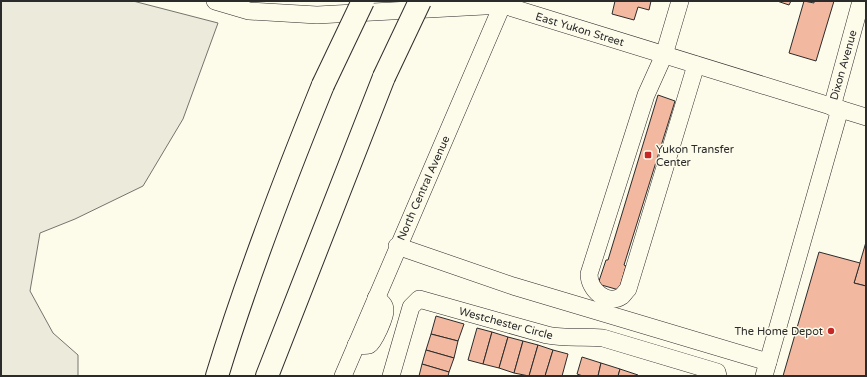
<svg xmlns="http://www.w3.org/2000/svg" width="867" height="377" font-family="'Varela Round',sans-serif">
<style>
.green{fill:#ecebdb;stroke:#74746e}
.building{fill:#f2b8a0;stroke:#2b2b2b}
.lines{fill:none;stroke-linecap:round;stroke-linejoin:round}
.minor-casing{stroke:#2b2b2b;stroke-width:18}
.highway-casing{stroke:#2b2b2b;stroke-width:24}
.minor{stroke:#fdfbea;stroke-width:17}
.highway{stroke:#fdfbea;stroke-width:22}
.highway-bridge-casing{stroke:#2b2b2b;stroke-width:24;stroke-linecap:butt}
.highway-bridge{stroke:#fdfbea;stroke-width:22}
.poi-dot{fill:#c62828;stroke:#fdfbea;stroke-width:1.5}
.labels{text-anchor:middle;stroke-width:3;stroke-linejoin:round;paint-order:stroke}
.street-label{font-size:11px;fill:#2b2b2b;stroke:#fdfbea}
.poi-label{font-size:11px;fill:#2b2b2b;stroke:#fdfbea;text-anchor:start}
</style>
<rect width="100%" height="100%" fill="#fdfbea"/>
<path class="green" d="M1 1H133L218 23 183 119 143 186 75 219 40 233 30 291 53 333 78 355V376H1Z"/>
<g class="building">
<path d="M615 1H651L649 10 638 7 634 20 612 14Z"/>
<path d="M777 1H791L789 5Z"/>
<path d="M804 1 814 3V1H834L816 61 789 53Z"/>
<path d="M658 95 675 101 624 265 626 266 619 290 598 284 606 260H608Z"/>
<path d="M866 242V286L854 283Z"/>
<path d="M819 252 860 263 854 283 866 286V376H783Z"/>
<path d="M436 316 464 324 458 341 431 334Z"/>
<path d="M477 328 492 332 483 364 468 360Z"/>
<path d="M492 332 508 337 499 368 483 364Z"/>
<path d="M431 334 458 341 454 358 426 350Z"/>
<path d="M508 337 523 341 514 373 499 368Z"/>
<path d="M523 341 538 345 529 376 514 373Z"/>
<path d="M538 345 553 350 545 376H529Z"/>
<path d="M426 350 454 358 449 372 422 364Z"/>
<path d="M553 350 568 354 562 376H545Z"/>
<path d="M582 357 601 363 598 376H583L577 374Z"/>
<path d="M601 363 620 369 618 376H598Z"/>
<path d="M422 364 449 372 448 376H419Z"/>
<path d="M620 369 638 375V376H618Z"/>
</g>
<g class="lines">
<defs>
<g id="minor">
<path d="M215 1 249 11 317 15 503 5 866 117"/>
<path d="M680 1 664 55 646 95 589 274C589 290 607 306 622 296 624 294 626 291 628 289L696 65"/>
<path d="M832 107 861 1"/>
<path d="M397 246 513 286 768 362"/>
<path d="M356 345C359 345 365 346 369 345 374 342 386 316 385 310 385 304 380 301 376 298"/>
<path d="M343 376 504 1"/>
<path d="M391 376 411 307 419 299 547 335C566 339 584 336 603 338L717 372 718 376"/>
<path d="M764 376 840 109"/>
</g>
<g id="highway">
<path d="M217 376C247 277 284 181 323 85"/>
<path d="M267 376 384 77"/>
</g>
</defs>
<use href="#minor" class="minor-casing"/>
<use href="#highway" class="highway-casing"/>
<use href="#minor" class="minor"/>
<use href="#highway" class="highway"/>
<defs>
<g id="highway-bridge">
<path d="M384 77 420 1"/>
<path d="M323 85 363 1"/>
</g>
</defs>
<use href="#highway-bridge" class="highway-bridge-casing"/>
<use href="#highway-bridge" class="highway-bridge"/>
</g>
<g class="poi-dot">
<rect x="644" y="151" width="8" height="8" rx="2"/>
<circle cx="831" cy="331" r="4"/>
</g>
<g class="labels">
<g class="street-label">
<text transform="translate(580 29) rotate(17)" y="4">East Yukon Street</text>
<text transform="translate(843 65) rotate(-74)" y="4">Dixon Avenue</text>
<text transform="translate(423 188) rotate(-66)" y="4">North Central Avenue</text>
<text transform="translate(506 323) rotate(15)" y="4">Westchester Circle</text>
</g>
<g class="poi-label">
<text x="656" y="153">Yukon Transfer<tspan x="656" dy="13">Center</tspan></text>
<text x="823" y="335" text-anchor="end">The Home Depot</text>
</g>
</g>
<rect width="867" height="377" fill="none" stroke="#2b2b2b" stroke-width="4"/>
</svg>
